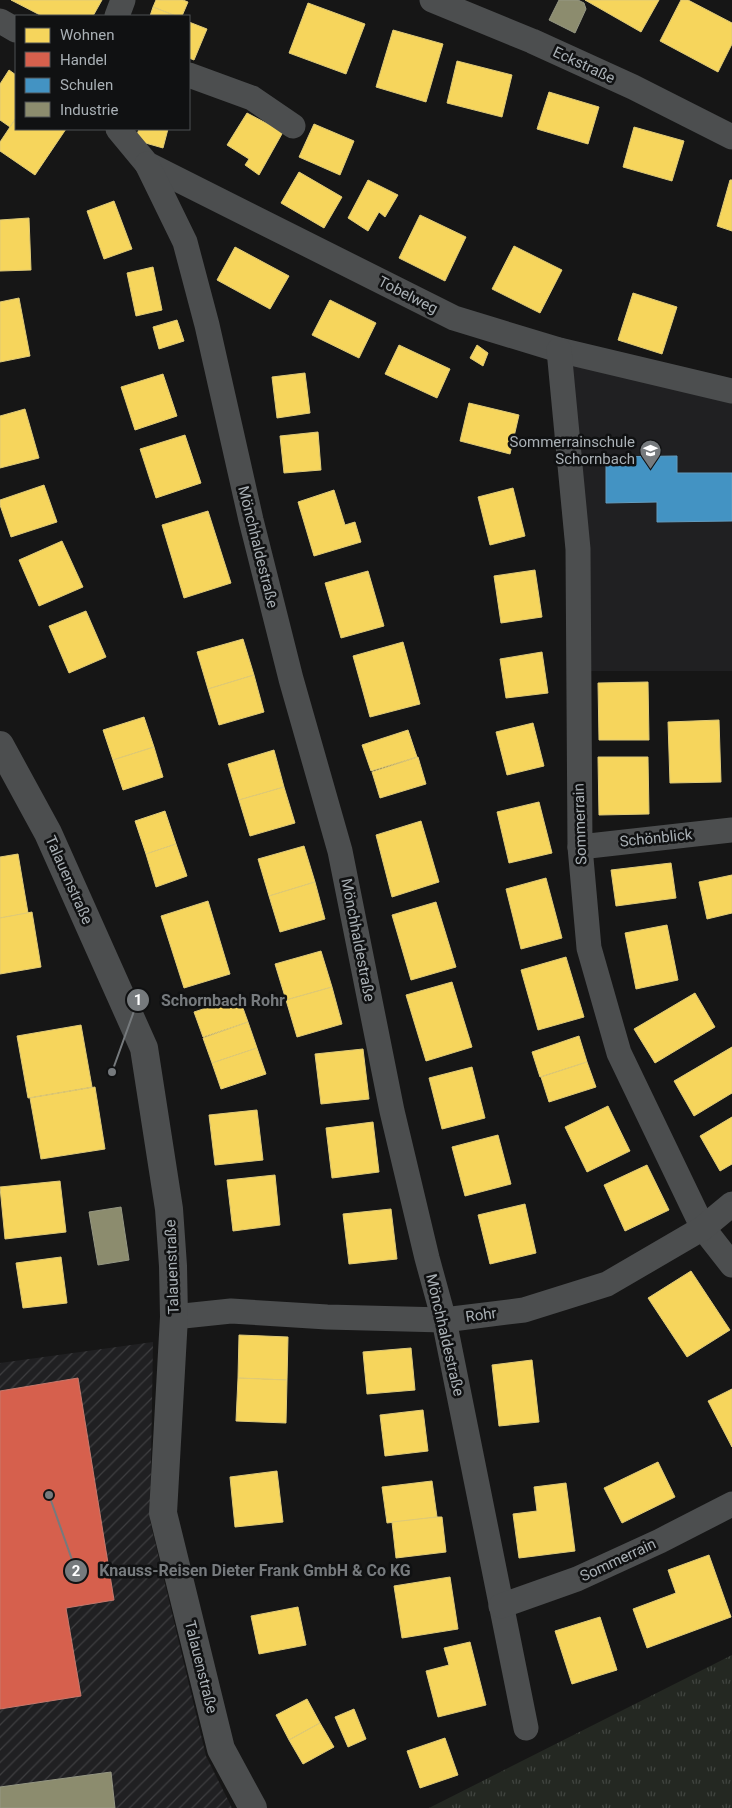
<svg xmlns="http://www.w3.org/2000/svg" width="732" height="1808" font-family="Roboto,sans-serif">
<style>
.built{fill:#202022}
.industrial{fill:url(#industrial-furrows)}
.grass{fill:url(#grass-tufts)}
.homes{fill:#f6d55c;stroke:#dfca77}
.shops{fill:#d6604d;stroke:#c8786c}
.schools{fill:#4393c3;stroke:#629cbf}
.industry{fill:#8c8c6e;stroke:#959783}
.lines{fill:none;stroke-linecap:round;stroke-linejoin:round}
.minor{stroke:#4c4e4f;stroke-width:25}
.tertiary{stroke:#4c4e4f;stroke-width:28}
.labels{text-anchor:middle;stroke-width:5;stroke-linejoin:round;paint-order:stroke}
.street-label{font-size:15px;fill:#a9b0b5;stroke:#101112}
.poi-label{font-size:15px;fill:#a9b0b5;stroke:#101112;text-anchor:end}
.leader{fill:none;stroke:#767a7d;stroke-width:2}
.callout-dot{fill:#767a7d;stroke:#101112;stroke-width:2}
.mark-label{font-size:15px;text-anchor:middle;font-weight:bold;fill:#fff}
.callout-label{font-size:16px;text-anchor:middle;font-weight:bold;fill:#767a7d;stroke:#101112;stroke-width:5;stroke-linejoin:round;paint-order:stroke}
</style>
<defs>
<pattern id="industrial-furrows" width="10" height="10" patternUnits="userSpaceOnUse" patternTransform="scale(1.25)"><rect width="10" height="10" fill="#202022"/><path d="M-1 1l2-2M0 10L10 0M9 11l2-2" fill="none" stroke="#3e3e40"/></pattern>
<pattern id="grass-tufts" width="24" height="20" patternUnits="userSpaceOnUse" patternTransform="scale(1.25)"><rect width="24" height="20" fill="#242822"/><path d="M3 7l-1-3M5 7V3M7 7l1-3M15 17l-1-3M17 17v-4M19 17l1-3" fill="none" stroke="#414540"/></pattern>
</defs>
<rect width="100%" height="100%" fill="#161616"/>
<path class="built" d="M559 350 732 391V671H580Z"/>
<path class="industrial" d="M153 1342 150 1521 206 1756 232 1808H0V1363Z"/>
<path class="grass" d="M732 1655V1808H429Z"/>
<g class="homes">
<path d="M11 0H102L93 16H42Z"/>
<path d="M156 0H183L188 2 182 16H176L153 7Z"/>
<path d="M585 0H659L641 32Z"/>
<path d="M681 0H688L732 23V44L718 72 660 41Z"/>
<path d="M308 3 365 24 346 74 289 53Z"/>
<path d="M153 7 176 16H150Z"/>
<path d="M189 22 207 29 194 60 189 58Z"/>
<path d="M393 30 443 44 426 102 376 87Z"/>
<path d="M457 61 512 75 502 117 447 103Z"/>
<path d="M9 70 16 75V118L10 127 0 120V84Z"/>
<path d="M549 92 599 107 588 144 537 129Z"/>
<path d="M247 113 283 132 259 175 245 165 249 159 227 145Z"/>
<path d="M16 118V129H66L35 175 0 151V142Z"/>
<path d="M314 124 354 141 340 175 299 157Z"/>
<path d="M634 127 684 141 672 181 623 167Z"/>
<path d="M139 129H168L163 148 135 140Z"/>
<path d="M299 172 342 197 324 228 281 203Z"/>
<path d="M368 180 398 195 385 217 379 212 368 231 348 218Z"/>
<path d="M730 180H732V231L717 226Z"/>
<path d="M114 201 132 249 104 259 87 211Z"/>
<path d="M420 215 466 237 445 281 399 258Z"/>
<path d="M29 218 31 270 0 271V220Z"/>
<path d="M514 246 562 270 540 313 492 289Z"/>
<path d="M235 247 289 276 270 309 217 280Z"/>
<path d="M153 267 162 310 136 316 127 273Z"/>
<path d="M633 293 677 307 662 354 618 340Z"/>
<path d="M19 298 30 356 0 362V302Z"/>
<path d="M330 300 376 323 359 358 312 335Z"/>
<path d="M177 320 184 341 159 349 153 327Z"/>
<path d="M399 345 450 369 437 398 385 374Z"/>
<path d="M477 345 488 353 483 366 470 358Z"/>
<path d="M305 373 310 413 277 418 272 377Z"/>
<path d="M163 374 177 416 135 430 121 387Z"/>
<path d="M469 403 519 415 510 454 460 441Z"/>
<path d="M25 409 39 458 0 468V416Z"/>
<path d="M318 432 321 470 284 473 280 436Z"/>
<path d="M185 435 201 483 156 498 140 449Z"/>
<path d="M44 485 57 522 11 537 0 505V500Z"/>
<path d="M513 488 525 536 490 545 478 497Z"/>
<path d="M334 490 345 525 355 522 361 542 314 556 298 502Z"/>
<path d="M208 511 231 583 184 598 162 525Z"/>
<path d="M62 541 83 587 39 606 19 560Z"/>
<path d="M535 570 542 617 501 623 494 576Z"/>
<path d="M368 571 384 626 341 638 325 583Z"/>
<path d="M86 611 106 657 69 673 49 626Z"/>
<path d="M243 639 254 675 208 689 197 652Z"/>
<path d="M403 642 420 704 370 717 353 656Z"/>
<path d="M542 652 548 693 506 698 500 659Z"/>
<path d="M254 675 264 712 219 725 208 689Z"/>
<path d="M648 682 649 740H599L598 683Z"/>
<path d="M144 717 154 747 113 760 103 730Z"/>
<path d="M719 720 721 782 670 783 668 722Z"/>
<path d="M533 723 544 766 507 775 496 732Z"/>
<path d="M408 730 417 757 371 771 362 745Z"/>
<path d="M154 747 163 777 123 790 113 760Z"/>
<path d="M274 750 284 787 239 800 228 764Z"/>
<path d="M418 757 426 784 380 798 372 772Z"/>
<path d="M598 757H648L649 814 599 815Z"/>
<path d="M284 787 295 823 250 836 239 800Z"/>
<path d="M539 802 552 853 509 863 497 812Z"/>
<path d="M165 811 176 844 146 854 135 821Z"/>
<path d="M421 821 439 882 392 897 376 835Z"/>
<path d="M176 844 187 876 156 887 146 854Z"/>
<path d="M304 846 315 882 269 896 258 859Z"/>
<path d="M18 854 28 913 0 918V857Z"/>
<path d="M671 863 676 898 616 906 611 870Z"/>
<path d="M732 875V913L707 919 699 882Z"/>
<path d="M546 878 562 938 521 949 506 889Z"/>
<path d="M315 882 325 919 280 932 269 896Z"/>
<path d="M208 901 230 974 184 988 161 916Z"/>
<path d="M436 902 456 967 411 980 392 915Z"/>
<path d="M32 912 41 967 0 974V918Z"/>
<path d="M667 925 678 980 636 989 625 933Z"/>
<path d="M321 951 332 987 286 1000 275 964Z"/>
<path d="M566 957 584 1017 538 1030 521 970Z"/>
<path d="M452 982 472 1047 426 1061 406 995Z"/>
<path d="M332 987 342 1024 297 1037 286 1000Z"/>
<path d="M695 993 715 1027 655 1063 634 1029Z"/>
<path d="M239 997 248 1022 203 1037 194 1012Z"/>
<path d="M248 1022 257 1048 212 1063 203 1038Z"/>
<path d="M81 1025 92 1087 28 1098 17 1036Z"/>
<path d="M579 1036 587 1062 540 1077 532 1052Z"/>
<path d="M732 1047V1093L694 1116 674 1081Z"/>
<path d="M257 1048 266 1074 221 1089 212 1063Z"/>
<path d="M363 1049 369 1099 321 1104 315 1054Z"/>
<path d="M587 1062 596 1087 549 1102 541 1077Z"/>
<path d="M472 1067 485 1118 442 1129 429 1078Z"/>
<path d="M95 1087 105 1149 41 1159 30 1098Z"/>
<path d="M608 1106 630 1151 587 1172 565 1127Z"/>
<path d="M257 1110 263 1160 215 1165 209 1115Z"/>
<path d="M732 1117V1164L720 1171 700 1136Z"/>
<path d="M373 1122 379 1172 332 1178 326 1128Z"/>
<path d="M498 1135 511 1184 465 1196 452 1147Z"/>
<path d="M647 1165 669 1210 625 1231 604 1185Z"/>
<path d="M275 1175 280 1225 233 1231 227 1180Z"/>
<path d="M60 1181 66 1232 5 1239 0 1187Z"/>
<path d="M525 1204 536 1253 490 1264 478 1215Z"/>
<path d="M391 1209 397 1259 349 1264 343 1214Z"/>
<path d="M61 1257 67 1303 23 1308 16 1263Z"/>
<path d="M691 1271 730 1330 687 1357 648 1298Z"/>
<path d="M239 1335 288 1337 287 1380 238 1378Z"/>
<path d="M411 1348 415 1390 367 1394 363 1352Z"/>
<path d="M532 1360 539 1422 499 1426 492 1365Z"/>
<path d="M238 1378 287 1380 286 1423 236 1421Z"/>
<path d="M732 1389V1447L708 1401Z"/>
<path d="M423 1410 428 1451 385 1456 380 1415Z"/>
<path d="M658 1462 675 1497 622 1523 604 1488Z"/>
<path d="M277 1471 283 1522 235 1527 230 1477Z"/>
<path d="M432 1481 437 1517 387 1523 382 1487Z"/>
<path d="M566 1483 575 1551 519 1558 513 1514 537 1511 534 1487Z"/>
<path d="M437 1517H442L446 1552 396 1558 392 1522Z"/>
<path d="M709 1555 731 1617 647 1648 633 1609 676 1593 668 1570Z"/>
<path d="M450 1577 458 1629 402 1638 394 1586Z"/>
<path d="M298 1607 306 1645 259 1654 251 1616Z"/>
<path d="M600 1617 617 1670 572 1684 555 1631Z"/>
<path d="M470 1642 486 1705 438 1717 426 1671 449 1665 444 1648Z"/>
<path d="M307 1699 320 1723 289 1740 276 1715Z"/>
<path d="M354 1709 366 1739 348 1747 335 1717Z"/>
<path d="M320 1723 334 1747 303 1764 289 1740Z"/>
<path d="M445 1738 458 1775 420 1788 407 1751Z"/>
</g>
<path class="shops" d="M78 1378 114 1600 66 1608 81 1696 0 1709V1391Z"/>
<path class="schools" d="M677 456V473H732V521L657 522V502L606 503V457Z"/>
<g class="industry">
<path d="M559 0H578L584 3 586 9 575 33 549 20Z"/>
<path d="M121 1207 129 1260 98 1265 89 1212Z"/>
<path d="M111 1772 115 1808H0V1787Z"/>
</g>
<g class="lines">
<g class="minor">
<path d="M432 0 532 41 633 87 732 137"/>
<path d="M117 16 123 0"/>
<path d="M0 21 16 30"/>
<path d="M189 75 252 98 293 126"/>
<path d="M118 129 147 164 454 318 559 350 732 391"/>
<path d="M147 164 185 242 207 325 251 520 291 679 340 851 392 1111 427 1258 444 1320 526 1728"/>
<path d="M559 350 578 549 580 847 589 948 619 1053 703 1228 732 1265"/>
<path d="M580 847 732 830"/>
<path d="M174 1317 231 1311 327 1317 444 1320 524 1310 607 1284 703 1228 732 1204"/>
<path d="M501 1606 577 1579 660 1541 732 1504"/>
</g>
<path class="tertiary" d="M0 745 48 833 144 1048 169 1209 173 1266 174 1317 163 1513 221 1749 253 1808"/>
</g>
<defs>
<symbol id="school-pin" viewBox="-11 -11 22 30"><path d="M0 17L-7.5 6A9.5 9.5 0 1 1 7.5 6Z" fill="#767a7d" stroke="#101112"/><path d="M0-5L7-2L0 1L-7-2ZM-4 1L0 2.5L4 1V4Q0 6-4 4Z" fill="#fff"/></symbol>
</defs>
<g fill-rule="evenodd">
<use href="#school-pin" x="638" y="438" width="25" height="34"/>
</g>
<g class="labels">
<g class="street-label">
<text transform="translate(584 65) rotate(25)" y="5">Eckstraße</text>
<text transform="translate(408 295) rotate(27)" y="5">Tobelweg</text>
<text transform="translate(258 547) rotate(76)" y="5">Mönchhaldestraße</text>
<text transform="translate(580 824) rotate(-92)" y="5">Sommerrain</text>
<text transform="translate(656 838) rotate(-6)" y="5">Schönblick</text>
<text transform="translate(69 880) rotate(66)" y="5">Talauenstraße</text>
<text transform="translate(358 940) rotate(79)" y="5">Mönchhaldestraße</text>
<text transform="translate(172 1267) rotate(-92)" y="5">Talauenstraße</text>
<text transform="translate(481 1315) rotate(-8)" y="5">Rohr</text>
<text transform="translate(445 1335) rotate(77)" y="5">Mönchhaldestraße</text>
<text transform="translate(618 1560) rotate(-25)" y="5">Sommerrain</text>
<text transform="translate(201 1667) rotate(76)" y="5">Talauenstraße</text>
</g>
<g class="poi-label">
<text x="635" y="447">Sommerrainschule<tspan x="635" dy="17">Schornbach</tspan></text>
</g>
</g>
<path class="leader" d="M112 1072L138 1000M49 1495L76 1571"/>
<g class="callout-dot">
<circle cx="112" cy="1072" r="5"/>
<circle cx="49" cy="1495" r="5"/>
<circle cx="138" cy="1000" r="12"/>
<circle cx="76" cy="1571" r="12"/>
</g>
<g class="mark-label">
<text x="138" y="1005">1</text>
<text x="76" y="1576">2</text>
</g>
<g class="callout-label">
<text x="223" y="1006">Schornbach Rohr</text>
<text x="255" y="1576">Knauss-Reisen Dieter Frank GmbH &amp; Co KG</text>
</g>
<rect x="15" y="15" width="175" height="115" fill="#101112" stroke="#4d5153"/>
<rect x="25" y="28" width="25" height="15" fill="#f6d55c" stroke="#4d5153"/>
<text x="60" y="40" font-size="15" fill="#a9b0b5">Wohnen</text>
<rect x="25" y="52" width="25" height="15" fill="#d6604d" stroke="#4d5153"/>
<text x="60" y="65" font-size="15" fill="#a9b0b5">Handel</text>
<rect x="25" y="78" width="25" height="15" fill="#4393c3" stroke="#4d5153"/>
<text x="60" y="90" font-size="15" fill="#a9b0b5">Schulen</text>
<rect x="25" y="102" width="25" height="15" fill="#8c8c6e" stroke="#4d5153"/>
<text x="60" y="115" font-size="15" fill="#a9b0b5">Industrie</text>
</svg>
